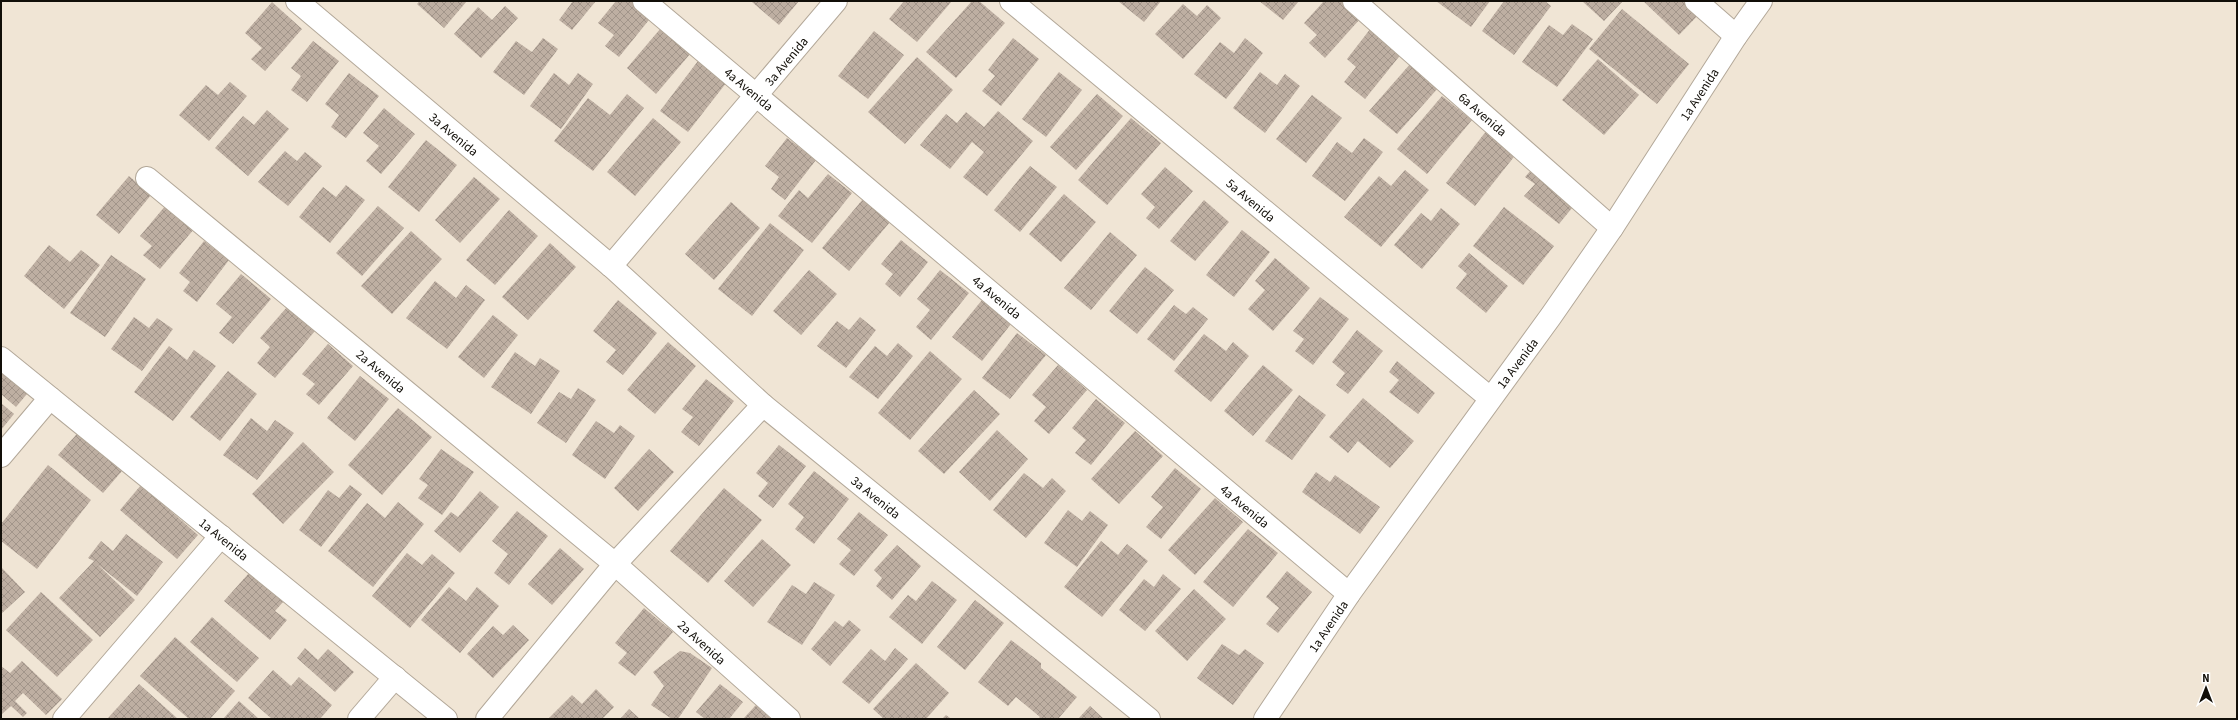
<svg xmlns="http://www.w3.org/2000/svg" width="2238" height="720" font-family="'Source Sans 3',sans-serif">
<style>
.building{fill:url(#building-cross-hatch)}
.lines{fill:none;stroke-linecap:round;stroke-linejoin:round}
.minor-casing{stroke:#b3a899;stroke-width:24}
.minor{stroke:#fff;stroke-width:22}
.labels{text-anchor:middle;stroke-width:3.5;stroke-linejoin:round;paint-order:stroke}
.street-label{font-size:13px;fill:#110e08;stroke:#fff}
</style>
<defs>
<pattern id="building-cross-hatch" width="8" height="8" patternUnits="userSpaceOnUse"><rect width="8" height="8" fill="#beafa2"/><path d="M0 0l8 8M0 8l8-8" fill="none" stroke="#a2958a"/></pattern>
</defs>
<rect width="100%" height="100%" fill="#f0e5d5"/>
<g class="building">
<path d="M420 1H467L444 28 417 4Z"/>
<path d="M573 1H596L572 30 559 20Z"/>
<path d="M616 1H635L653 15 619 57 605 46 614 35 598 23Z"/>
<path d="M754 1H799L779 25 752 2Z"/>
<path d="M904 1H952L917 42 889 19Z"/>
<path d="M972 1H979L1005 23 956 78 926 52Z"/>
<path d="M1118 1H1161L1144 22Z"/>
<path d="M1259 1H1299L1283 20Z"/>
<path d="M1324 1H1340L1360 19 1325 58 1309 43 1317 35 1304 23Z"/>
<path d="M1436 1H1490L1471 27Z"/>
<path d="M1504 1H1545L1551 6 1514 55 1482 31Z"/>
<path d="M1582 1H1623L1604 21Z"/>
<path d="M1643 1H1698L1705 8 1679 35Z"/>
<path d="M272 2 302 29 265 71 251 59 262 48 245 33Z"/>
<path d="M1183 4 1197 16 1207 5 1221 18 1183 59 1155 34Z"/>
<path d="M505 6 518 18 481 58 454 34 478 7 492 20Z"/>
<path d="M1622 9 1689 64 1657 104 1589 49Z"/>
<path d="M672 15 702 40 656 94 627 68Z"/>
<path d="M1572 24 1593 39 1557 87 1522 62 1549 25 1563 35Z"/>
<path d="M1371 28 1402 53 1365 99 1344 82 1356 67 1347 59Z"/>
<path d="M874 31 904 55 868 99 838 76Z"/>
<path d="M543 38 558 49 524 95 493 72 516 41 532 52Z"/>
<path d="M1013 38 1039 59 1001 106 982 91 995 76 988 70Z"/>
<path d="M1245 38 1263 53 1226 99 1194 74 1220 42 1234 53Z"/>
<path d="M313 41 339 61 307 102 291 90 301 76 291 68Z"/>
<path d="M701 57 730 78 688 132 660 111Z"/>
<path d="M917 57 953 90 905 144 868 112Z"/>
<path d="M1598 59 1639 95 1604 135 1562 100Z"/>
<path d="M1411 63 1439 87 1397 134 1369 111Z"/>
<path d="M1059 72 1082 90 1046 137 1022 119Z"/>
<path d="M1260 72 1277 85 1285 74 1300 86 1265 133 1233 108Z"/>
<path d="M349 73 379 96 346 138 331 127 339 115 325 104Z"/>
<path d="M554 73 569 85 578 73 593 84 561 129 530 106Z"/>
<path d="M230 82 247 96 209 141 179 115 206 85 218 95Z"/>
<path d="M627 94 644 108 593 171 554 141 588 98 610 115Z"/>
<path d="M1097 94 1123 116 1076 170 1050 147Z"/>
<path d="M1312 95 1342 118 1306 163 1276 139Z"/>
<path d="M1442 96 1472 120 1427 174 1397 149Z"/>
<path d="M384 108 415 134 381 174 366 161 379 146 363 133Z"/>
<path d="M267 110 289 129 248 176 215 148 243 116 254 125Z"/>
<path d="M998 111 1033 141 987 196 963 177 984 152 972 142 950 169 920 145 946 114 957 123 966 112 984 127Z"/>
<path d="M653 118 681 142 635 196 607 172Z"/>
<path d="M1131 118 1161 143 1107 205 1078 180Z"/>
<path d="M1487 130 1517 153 1475 206 1446 183Z"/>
<path d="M787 138 816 160 785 200 771 189 779 177 765 166Z"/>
<path d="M1364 138 1383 152 1345 201 1312 176 1337 142 1352 153Z"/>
<path d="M426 140 457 165 419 212 388 187Z"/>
<path d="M285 151 297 161 305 152 322 166 288 206 258 182Z"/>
<path d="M1538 162 1581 197 1559 224 1524 196 1535 184 1525 177Z"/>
<path d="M1030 166 1057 187 1020 232 994 210Z"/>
<path d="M1165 167 1193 191 1159 229 1146 218 1155 207 1141 194Z"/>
<path d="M1405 170 1429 190 1381 247 1344 217 1379 176 1391 186Z"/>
<path d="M828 174 852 193 812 243 778 216 799 190 808 198Z"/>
<path d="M129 176 151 195 119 234 96 215Z"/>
<path d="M474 177 500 199 460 243 435 220Z"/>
<path d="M346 185 365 200 330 243 299 217 323 187 336 197Z"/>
<path d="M1064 194 1096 222 1061 262 1029 234Z"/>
<path d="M863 199 890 222 849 271 822 248Z"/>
<path d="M1204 200 1229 222 1195 261 1170 241Z"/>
<path d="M731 202 760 228 714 280 685 254Z"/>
<path d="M166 205 194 229 160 269 143 255 152 246 140 236Z"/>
<path d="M378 206 404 228 362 276 336 253Z"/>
<path d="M1504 207 1554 246 1523 285 1473 246Z"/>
<path d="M1441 208 1460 224 1422 269 1394 245 1421 213 1431 221Z"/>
<path d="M509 210 538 236 495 285 466 260Z"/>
<path d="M770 223 804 250 752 316 718 289Z"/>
<path d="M1242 230 1270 252 1234 297 1206 275Z"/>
<path d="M411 231 442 259 392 314 361 286Z"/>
<path d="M1110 232 1137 255 1091 310 1064 288Z"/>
<path d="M901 240 928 262 900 297 885 284 893 274 881 264Z"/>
<path d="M204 241 229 260 197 302 183 291 190 282 179 273Z"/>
<path d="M550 243 576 267 528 320 502 297Z"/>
<path d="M49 245 70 262 81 250 100 265 64 309 24 276Z"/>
<path d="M1469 253 1508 286 1486 313 1456 288 1467 274 1458 266Z"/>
<path d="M111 255 146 279 105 337 70 313Z"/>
<path d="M1275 258 1310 288 1273 331 1248 309 1265 290 1255 281Z"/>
<path d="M1145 267 1174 290 1137 334 1109 311Z"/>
<path d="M809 270 837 294 801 335 773 311Z"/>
<path d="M940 270 969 293 931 340 916 327 930 310 917 299Z"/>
<path d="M241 274 271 299 233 344 219 333 232 317 216 304Z"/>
<path d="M435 281 456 298 466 285 485 300 447 349 406 318Z"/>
<path d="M1320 297 1349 319 1313 365 1295 351 1304 339 1293 331Z"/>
<path d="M618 300 657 333 623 375 606 362 616 350 593 331Z"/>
<path d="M982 300 1011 324 982 361 952 337Z"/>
<path d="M1174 305 1186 314 1193 307 1208 319 1174 361 1147 339Z"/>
<path d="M287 307 315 331 275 378 257 363 270 347 260 338Z"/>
<path d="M493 315 518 335 484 378 458 357Z"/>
<path d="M134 317 149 328 157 318 173 329 142 371 111 349Z"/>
<path d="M860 317 876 330 846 368 817 346 837 321 849 330Z"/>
<path d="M1357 330 1383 351 1348 394 1336 385 1345 373 1332 362Z"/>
<path d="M1017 333 1046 355 1010 399 982 378Z"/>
<path d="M1204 334 1226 351 1233 342 1249 356 1211 402 1174 371Z"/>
<path d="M668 342 696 366 655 414 627 390Z"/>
<path d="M898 343 913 356 878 399 849 377 875 346 887 356Z"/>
<path d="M328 344 353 366 319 405 306 394 315 384 302 374Z"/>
<path d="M169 346 187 360 194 350 216 366 173 421 134 392Z"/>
<path d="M1 350 37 382 16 407 1 394Z"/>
<path d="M930 351 962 379 910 440 878 413Z"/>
<path d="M515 352 535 366 540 358 560 371 531 414 491 387Z"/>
<path d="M1397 361 1435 393 1418 414 1389 392 1399 380 1389 372Z"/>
<path d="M1058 365 1087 390 1049 434 1034 421 1046 407 1032 395Z"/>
<path d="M1263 365 1293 390 1253 436 1224 411Z"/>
<path d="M228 371 257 394 220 441 190 417Z"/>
<path d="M360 376 389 399 355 441 327 418Z"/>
<path d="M706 379 734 401 699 446 681 432 693 417 682 409Z"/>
<path d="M578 388 596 400 566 443 537 423 559 392 571 399Z"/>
<path d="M974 390 1000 414 944 474 918 451Z"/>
<path d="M1299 395 1326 415 1292 460 1265 441Z"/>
<path d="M1363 398 1414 441 1390 468 1358 441 1348 453 1329 437Z"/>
<path d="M1096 399 1125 423 1091 465 1075 453 1086 440 1072 428Z"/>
<path d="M1 403 14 414 1 430Z"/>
<path d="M398 408 432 437 382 495 348 465Z"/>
<path d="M251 418 267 431 275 420 294 433 257 480 223 455Z"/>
<path d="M596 421 614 433 620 425 635 436 605 479 572 455Z"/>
<path d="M84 426 128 464 103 493 58 455Z"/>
<path d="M997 430 1028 459 990 501 959 472Z"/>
<path d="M1135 431 1163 456 1119 504 1091 479Z"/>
<path d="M303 442 334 472 283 524 252 494Z"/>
<path d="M779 445 806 466 773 508 758 496 768 483 756 473Z"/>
<path d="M441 449 474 472 442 515 418 498 428 485 419 479Z"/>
<path d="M649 449 674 472 638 511 614 488Z"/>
<path d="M48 465 91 500 37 569 1 541V524Z"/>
<path d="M1175 468 1201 489 1161 539 1146 527 1163 507 1151 497Z"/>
<path d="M814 471 849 499 814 544 795 529 804 517 788 504Z"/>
<path d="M1316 472 1330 482 1335 475 1380 507 1360 534 1302 492Z"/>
<path d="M1024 473 1043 488 1052 478 1066 491 1026 538 993 510Z"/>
<path d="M141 485 198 535 177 559 120 510Z"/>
<path d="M350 485 362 494 321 547 299 530 328 490 339 498Z"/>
<path d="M724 488 762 520 708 583 670 551Z"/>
<path d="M480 491 499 507 460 553 434 531 451 512 458 517Z"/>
<path d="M1215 498 1243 522 1195 575 1168 550Z"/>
<path d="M398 502 424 524 373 587 328 551 367 503 385 518Z"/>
<path d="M1068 510 1082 521 1090 511 1108 525 1077 567 1044 543Z"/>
<path d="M517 511 548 536 509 585 494 573 508 554 492 541Z"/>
<path d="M859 512 888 535 854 576 839 564 851 550 837 539Z"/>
<path d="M1248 529 1278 553 1233 607 1203 582Z"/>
<path d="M126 534 163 562 137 596 97 564 135 600 100 637 59 598 94 561 88 558 101 541 113 551Z"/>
<path d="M762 539 791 565 753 607 724 581Z"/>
<path d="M1101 541 1118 555 1127 544 1148 561 1102 617 1064 587Z"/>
<path d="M897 545 921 566 892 600 876 586 882 578 874 570Z"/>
<path d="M560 548 584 569 552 605 528 584Z"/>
<path d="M407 553 422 565 432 554 455 573 410 628 372 596Z"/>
<path d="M1 567 25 592 1 614Z"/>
<path d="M1287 571 1312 592 1278 633 1266 624 1279 608 1266 597Z"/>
<path d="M249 573 283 602 275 611 287 620 270 640 224 601Z"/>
<path d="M1163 574 1181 589 1145 631 1119 610 1144 579 1154 587Z"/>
<path d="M932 581 957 600 922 644 889 617 908 595 916 601Z"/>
<path d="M814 582 835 595 802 645 767 622 792 585 806 594Z"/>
<path d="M449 587 466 601 477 587 499 606 460 653 421 620Z"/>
<path d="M1194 589 1226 619 1187 661 1155 631Z"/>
<path d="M41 592 93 640 57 677 6 630Z"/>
<path d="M975 600 1004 623 965 670 937 647Z"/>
<path d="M644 608 673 632 635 676 618 663 627 653 615 643Z"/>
<path d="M212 617 259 658 237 682 190 642Z"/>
<path d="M849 620 861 630 830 666 811 649 835 621 843 627Z"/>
<path d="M513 625 529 640 493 678 467 654 493 626 503 635Z"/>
<path d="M175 637 235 691 210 719H189L140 676Z"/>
<path d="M1011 640 1041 663V668L1077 697 1058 719H1038L1040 717 1016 697 1008 706 978 682Z"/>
<path d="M1222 644 1239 655 1245 649 1264 663 1233 705 1197 678Z"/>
<path d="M305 648 318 660 328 649 354 672 335 692 297 658Z"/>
<path d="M895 648 908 659 869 704 842 682 871 649 885 661Z"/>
<path d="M680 651 690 653 712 668 678 719H672L651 705 664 686 653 672Z"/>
<path d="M22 661 62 699 46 715 23 693 15 701 27 713 23 717 11 706 1 715V666L10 673Z"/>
<path d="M916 663 949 693 926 719H884L873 709Z"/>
<path d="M273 670 291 686 299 677 332 705 320 719H272L248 698Z"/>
<path d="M139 684 178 719H107Z"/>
<path d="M720 684 743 702 729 719H705L696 712Z"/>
<path d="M596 689 614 707 602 719H548L572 695 582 704Z"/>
<path d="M239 701 259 719H223Z"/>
<path d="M756 705 771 719H743Z"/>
<path d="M1090 706 1104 719H1078Z"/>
<path d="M629 709 640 719H620Z"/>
<path d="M946 715 951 719H942Z"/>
</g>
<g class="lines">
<defs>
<g id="minor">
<path d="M297 1 611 266 763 405 1149 719"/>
<path d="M644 1 1349 594"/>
<path d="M1011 1 1490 398"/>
<path d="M1354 1 1612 228"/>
<path d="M1696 1 1736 36"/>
<path d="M147 178 615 564 789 719"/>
<path d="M611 266 836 1"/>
<path d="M1 358 446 719"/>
<path d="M1 456 50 398"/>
<path d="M64 719 221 536"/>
<path d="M359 719 395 677"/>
<path d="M487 719 615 564 763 405"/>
<path d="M1265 719 1349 594 1551 316 1612 228 1736 36 1761 1"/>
</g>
</defs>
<use href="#minor" class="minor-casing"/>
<use href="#minor" class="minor"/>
</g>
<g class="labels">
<g class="street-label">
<text transform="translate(786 61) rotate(-50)" y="5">3a Avenida</text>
<text transform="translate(749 89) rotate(40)" y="5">4a Avenida</text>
<text transform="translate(1699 94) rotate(-57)" y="5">1a Avenida</text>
<text transform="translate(1483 114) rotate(41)" y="5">6a Avenida</text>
<text transform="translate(454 134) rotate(40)" y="5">3a Avenida</text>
<text transform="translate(1251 200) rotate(40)" y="5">5a Avenida</text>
<text transform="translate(997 297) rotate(40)" y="5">4a Avenida</text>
<text transform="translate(1517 363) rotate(-53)" y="5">1a Avenida</text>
<text transform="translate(381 371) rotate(40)" y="5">2a Avenida</text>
<text transform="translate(876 497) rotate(39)" y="5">3a Avenida</text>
<text transform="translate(1245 506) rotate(40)" y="5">4a Avenida</text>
<text transform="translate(224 539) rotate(39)" y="5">1a Avenida</text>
<text transform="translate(1328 626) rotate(-56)" y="5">1a Avenida</text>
<text transform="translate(702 642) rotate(42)" y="5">2a Avenida</text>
</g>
</g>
<rect width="2238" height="720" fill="none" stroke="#110e08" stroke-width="4"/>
<g transform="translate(2206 688)" stroke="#ffffff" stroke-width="3" paint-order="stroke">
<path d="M0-3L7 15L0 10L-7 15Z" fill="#110e08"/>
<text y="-6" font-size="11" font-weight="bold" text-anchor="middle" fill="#110e08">N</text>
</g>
</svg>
